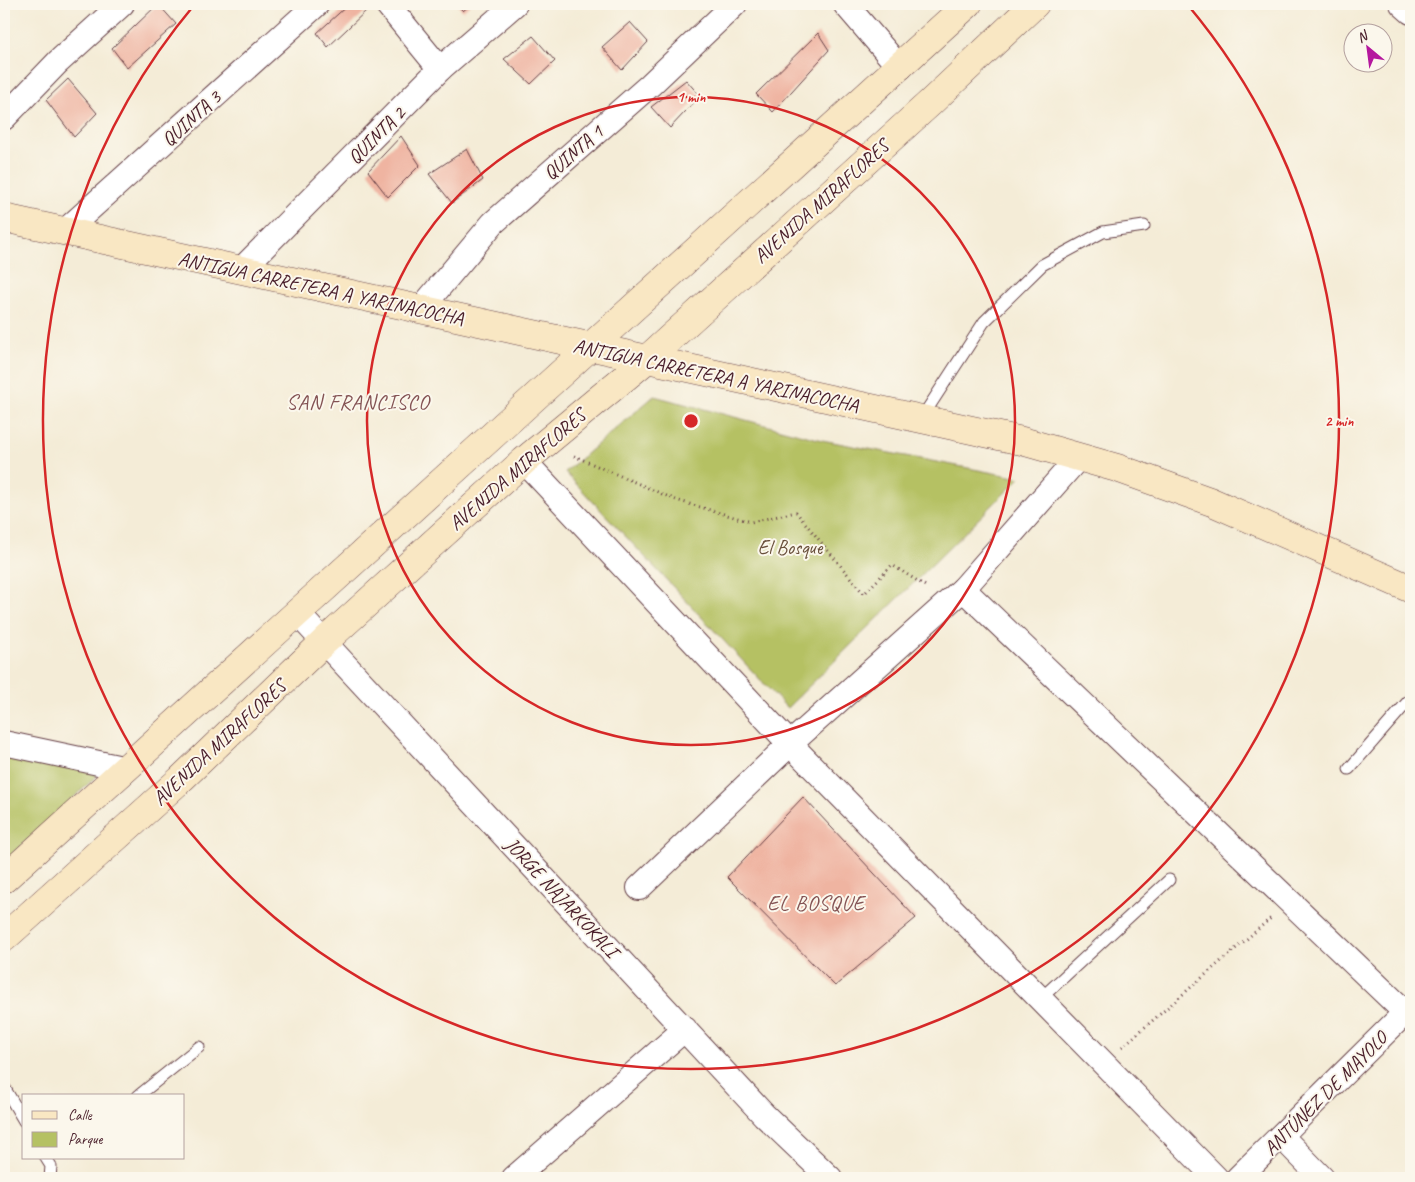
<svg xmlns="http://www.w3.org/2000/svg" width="1415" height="1182" viewBox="0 0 1415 1182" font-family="Caveat,sans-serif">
	<rect width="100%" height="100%" fill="#fbf7ec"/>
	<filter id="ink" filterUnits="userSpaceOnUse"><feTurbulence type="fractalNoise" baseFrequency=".02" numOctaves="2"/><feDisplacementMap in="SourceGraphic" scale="10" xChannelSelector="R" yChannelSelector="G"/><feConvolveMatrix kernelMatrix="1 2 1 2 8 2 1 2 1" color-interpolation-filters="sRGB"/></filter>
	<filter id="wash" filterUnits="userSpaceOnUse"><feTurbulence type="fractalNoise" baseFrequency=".0096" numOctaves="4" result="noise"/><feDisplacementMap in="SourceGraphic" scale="20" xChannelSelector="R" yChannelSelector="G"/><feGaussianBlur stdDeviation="1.12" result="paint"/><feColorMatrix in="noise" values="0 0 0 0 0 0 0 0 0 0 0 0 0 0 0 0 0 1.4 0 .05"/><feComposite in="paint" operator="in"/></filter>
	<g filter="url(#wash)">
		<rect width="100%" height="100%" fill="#f4ecd7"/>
		<g fill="#b5c163" stroke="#807047">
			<polygon points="654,396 822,440 1020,478 787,708 565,472"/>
			<polygon points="4,749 103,770 4,863"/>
		</g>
		<g id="blocks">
			<g fill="#efb4a1">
				<polygon points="158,4 176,24 127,68 112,48"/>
				<polygon points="349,4 362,4 368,9 328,47 317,33"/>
				<polygon points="456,4 471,4 463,11"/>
				<polygon points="630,22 648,42 622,70 602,47"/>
				<polygon points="818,33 829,50 773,112 756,94"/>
				<polygon points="533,36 555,61 531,84 504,59"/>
				<polygon points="68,79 97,113 74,137 46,100"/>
				<polygon points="686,80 700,96 670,128 651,107"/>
				<polygon points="401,136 420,165 388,197 368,171"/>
				<polygon points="467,149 483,180 452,203 429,174"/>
				<polygon points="803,797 916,918 835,986 727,877"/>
			</g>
		</g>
	</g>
	<g filter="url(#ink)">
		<use href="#blocks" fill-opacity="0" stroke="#643e45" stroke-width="1"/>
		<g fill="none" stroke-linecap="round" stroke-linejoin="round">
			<defs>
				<g id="lane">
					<polyline points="921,419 984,322 1042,265 1103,232 1144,226"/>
					<polyline points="1349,769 1411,698"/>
					<polyline points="1040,999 1169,880"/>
					<polyline points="4,1087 24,1121"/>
					<polyline points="138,1096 199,1047"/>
					<polyline points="46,1158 51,1166 50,1178"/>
				</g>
				<g id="street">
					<polyline points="387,4 440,69"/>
					<polyline points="845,4 900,68"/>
					<polyline points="1402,4 1411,12"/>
					<polyline points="4,118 58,62 122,4"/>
					<polyline points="64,232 317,4"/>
					<polyline points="241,270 440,69 515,4"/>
					<polyline points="420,310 493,223 650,85 735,4"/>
					<polyline points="524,461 790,744 1216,1178"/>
					<polyline points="963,589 1406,1013"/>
					<polyline points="297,613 764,1115 830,1178"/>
					<polyline points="4,743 127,769"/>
					<polyline points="639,888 790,744 963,589 1079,457"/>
					<polyline points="1281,1136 1322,1178"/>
					<polyline points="514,1178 685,1029"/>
					<polyline points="1238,1178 1411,1007"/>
				</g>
				<g id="secondary">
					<polyline points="4,218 1022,441 1117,468 1212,502 1411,589"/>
					<polyline points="4,879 968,4"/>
					<polyline points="4,938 180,780 325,641 524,461 646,360 930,103 1035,4"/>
				</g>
			</defs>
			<use href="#lane" stroke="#643e45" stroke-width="13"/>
			<use href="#street" stroke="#643e45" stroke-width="26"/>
			<use href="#secondary" stroke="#643e45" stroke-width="29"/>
			<g stroke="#643e45" stroke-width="3" stroke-dasharray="1 4" stroke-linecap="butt">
				<polyline points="574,456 676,500 751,522 796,512 864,594 892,565 927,587"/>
				<polyline points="1122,1047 1271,918"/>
			</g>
			<use href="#lane" stroke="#fff" stroke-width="11"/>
			<use href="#street" stroke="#fff" stroke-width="24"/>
			<use href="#secondary" stroke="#f9e7c3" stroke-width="28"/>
		</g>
	</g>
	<g fill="none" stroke="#d62828" stroke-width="2.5">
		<circle cx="691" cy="421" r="324"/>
		<path d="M1187 4A648 648 0 1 1 195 4"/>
	</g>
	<g text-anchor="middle" stroke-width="4" stroke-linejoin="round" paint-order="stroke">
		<g font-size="20" fill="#4a1f2b" stroke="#fbf7ec">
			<text transform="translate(191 118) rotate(-42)" y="7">QUINTA 3</text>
			<text transform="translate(376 135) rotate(-45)" y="7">QUINTA 2</text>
			<text transform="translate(573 152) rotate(-41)" y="7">QUINTA 1</text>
			<text transform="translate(821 201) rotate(-42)" y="7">AVENIDA MIRAFLORES</text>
			<text transform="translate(321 288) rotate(12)" y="7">ANTIGUA CARRETERA A YARINACOCHA</text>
			<text transform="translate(716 375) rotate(12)" y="7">ANTIGUA CARRETERA A YARINACOCHA</text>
			<text transform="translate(517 469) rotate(-41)" y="7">AVENIDA MIRAFLORES</text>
			<text transform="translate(219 742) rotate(-43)" y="7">AVENIDA MIRAFLORES</text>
			<text transform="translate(562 897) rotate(47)" y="7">JORGE NAJARKOKALI</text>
			<text transform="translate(1325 1093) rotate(-45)" y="7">ANTÚNEZ DE MAYOLO</text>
		</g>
		<g font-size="20" fill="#6a503c" stroke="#fbf7ec">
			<text x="790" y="554">El Bosque</text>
		</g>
		<g font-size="21" letter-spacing="1" fill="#845354" stroke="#fbf7ec">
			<text x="358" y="409">SAN FRANCISCO</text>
			<text x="816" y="910">EL BOSQUE</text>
		</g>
	</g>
	<circle cx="691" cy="421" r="8" fill="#d62828" stroke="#fbf7ec" stroke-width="2.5"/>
	<g font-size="15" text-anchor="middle" font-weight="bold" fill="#d62828" stroke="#fbf7ec" stroke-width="4" stroke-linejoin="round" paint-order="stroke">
		<text x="691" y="102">1 min</text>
		<text x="1339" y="426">2 min</text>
	</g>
	<rect width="1415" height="1182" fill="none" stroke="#fbf7ec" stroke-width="20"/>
	<rect x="22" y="1094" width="162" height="65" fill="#fbf7ec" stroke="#b4a19f"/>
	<rect x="32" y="1111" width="25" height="8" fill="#f9e7c3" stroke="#b4a19f"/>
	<text x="68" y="1120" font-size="15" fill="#4a1f2b">Calle</text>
	<rect x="32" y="1132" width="25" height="15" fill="#b5c163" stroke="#b4a19f"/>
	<text x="68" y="1144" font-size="15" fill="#4a1f2b">Parque</text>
	<g transform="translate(1368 48) rotate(331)"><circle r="24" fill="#fbf7ec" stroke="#b4a19f"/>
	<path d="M0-4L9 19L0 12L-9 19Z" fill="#b5179e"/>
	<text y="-8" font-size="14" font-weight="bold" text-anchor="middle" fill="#4a1f2b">N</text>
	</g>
</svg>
